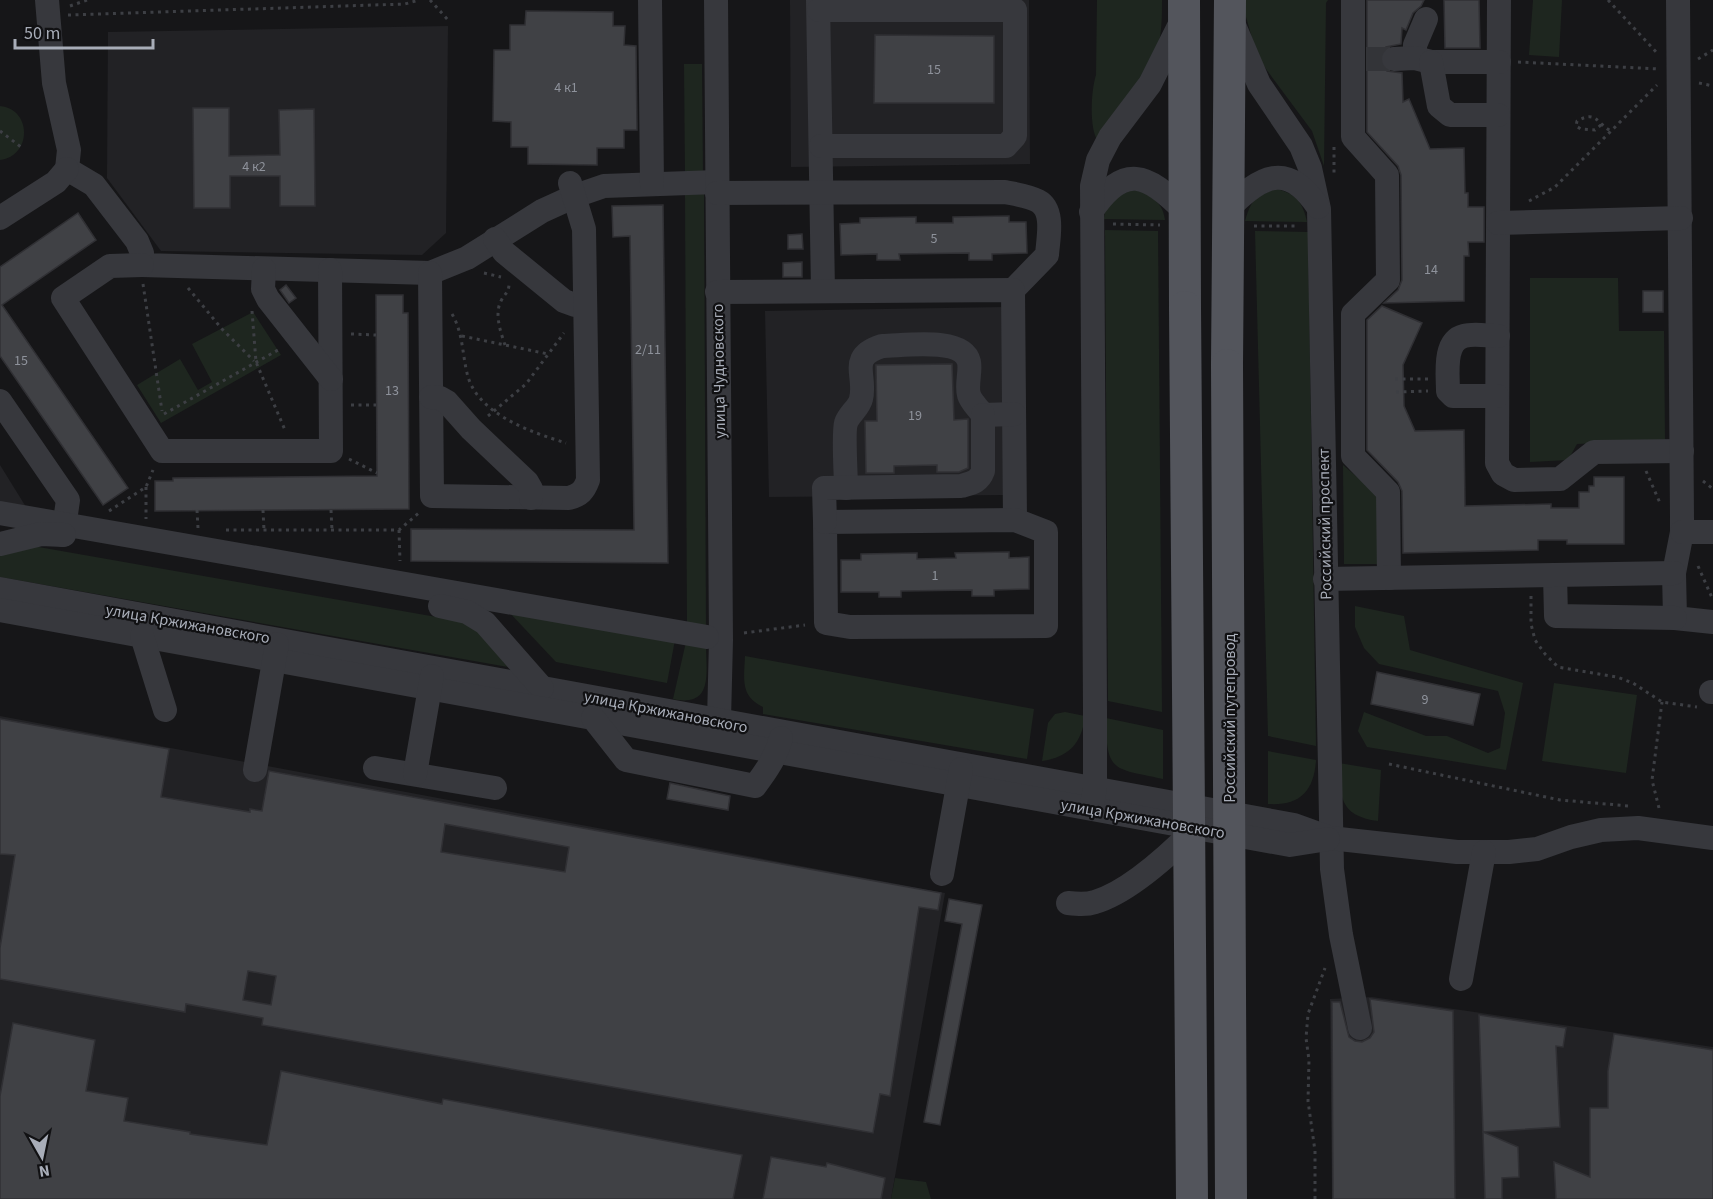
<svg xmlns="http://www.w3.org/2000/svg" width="1713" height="1199" viewBox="0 0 1713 1199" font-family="'Source Sans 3',sans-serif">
	<rect width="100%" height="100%" fill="#161618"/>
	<g fill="#222225">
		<polygon points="790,0 1029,0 1030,164 791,167"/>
		<polygon points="448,26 446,233 422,255 161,251 107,178 108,32"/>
		<polygon points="1004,307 1005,495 769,497 765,311"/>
		<polygon points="0,465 26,507 0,515"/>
		<polygon points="0,716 945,893 891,1199 0,1199"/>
		<polygon points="1372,997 1713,1047 1713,1199 1332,1199 1330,999"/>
	</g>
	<g fill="#1e261f">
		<path d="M1097,0H1162C1162,16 1162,31 1158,47C1149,80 1118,113 1098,141C1089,129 1091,90 1096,75Z"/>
		<polygon points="1244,0 1328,0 1326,3 1324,166 1312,131 1263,65 1252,38 1244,10"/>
		<polygon points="1533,0 1562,0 1559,57 1529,55"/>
		<polygon points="684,64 702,64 703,175 685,176"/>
		<path d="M0,106C32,109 32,156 0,160Z"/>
		<path d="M1276,189C1296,193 1303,203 1307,222L1245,221C1251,199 1256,196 1276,189Z"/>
		<path d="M1139,190C1153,198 1163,203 1165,220L1104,219L1105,211L1121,192Z"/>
		<polygon points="685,191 704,191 706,634 687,631"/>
		<polygon points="1105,230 1158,231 1162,712 1108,701"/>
		<polygon points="1255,231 1308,232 1316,746 1268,736"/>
		<polygon points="1530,278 1618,278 1619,331 1664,331 1665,440 1577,444 1568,460 1530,462"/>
		<polygon points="253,312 281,355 161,423 137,385 180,359 198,390 212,382 192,344"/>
		<polygon points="1343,465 1378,495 1378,564 1344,564"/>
		<polygon points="33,546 465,622 473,626 508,667 0,577 0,555"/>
		<polygon points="1355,606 1404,616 1410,650 1523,683 1506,770 1367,747 1358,731 1364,712 1426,736 1447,736 1488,753 1500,748 1505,713 1498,691 1379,664 1364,648 1355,627"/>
		<polygon points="506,609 675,640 667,683 556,662"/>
		<path d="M686,642L706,645C706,672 714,708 673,699Z"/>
		<path d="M745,656L1034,709L1027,759L763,714V707C740,696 744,679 745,656Z"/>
		<polygon points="1554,683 1637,695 1626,773 1542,761"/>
		<path d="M1065,712L1085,716C1082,743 1069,757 1042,761L1048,723L1055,714Z"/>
		<path d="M1106,718L1163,730V779C1114,768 1106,774 1106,718Z"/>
		<path d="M1268,751L1316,760C1314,791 1300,806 1268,804Z"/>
		<path d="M1339,763L1381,770L1378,821C1339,816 1340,796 1339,763Z"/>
		<polygon points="895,1178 926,1182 931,1199 891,1199"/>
	</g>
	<g fill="#404145" stroke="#303034" stroke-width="1.5" fill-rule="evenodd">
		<polygon points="1367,0 1424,0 1421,6 1413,13 1406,30 1402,28 1401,44 1386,47 1381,53 1380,60 1382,66 1387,71 1402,73 1403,102 1409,99 1430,149 1464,148 1465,193 1468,193 1468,207 1484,207 1484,242 1468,242 1469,256 1464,256 1464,301 1384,303 1398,290 1402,280 1401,175 1398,166 1367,132"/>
		<polygon points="1444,0 1479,0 1480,48 1445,48"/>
		<polygon points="526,11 613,12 613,26 625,26 624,45 636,46 637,130 624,130 624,148 597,148 597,165 528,164 528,147 511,147 511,122 493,121 494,50 510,50 510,25 525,25"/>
		<polygon points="875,35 994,36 994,103 874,103"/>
		<polygon points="193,108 229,108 229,156 280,155 279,110 314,109 315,206 280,206 280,176 230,176 230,208 194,208"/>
		<polygon points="663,205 668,563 411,561 411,529 634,530 630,236 613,237 612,206"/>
		<polygon points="78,213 96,240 2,305 128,488 103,505 0,356 0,267"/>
		<polygon points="1009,216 1009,222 1026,222 1027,253 992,254 992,260 969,260 969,253 899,254 900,260 877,260 877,254 841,255 840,224 860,223 860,218 916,217 916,223 953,223 953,217"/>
		<polygon points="802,234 803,249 788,249 788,235"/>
		<polygon points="802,262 802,277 783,277 783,263"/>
		<polygon points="286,285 296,298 289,303 280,290"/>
		<rect x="1643" y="291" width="20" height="21"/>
		<polygon points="376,295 403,295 403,313 408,313 409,509 155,511 155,481 173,481 173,478 377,476"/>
		<polygon points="1382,306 1422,323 1403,365 1404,406 1415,431 1464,430 1465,506 1551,504 1551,508 1579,508 1579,492 1589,492 1589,486 1594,486 1594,477 1624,477 1624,544 1567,544 1567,540 1538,540 1538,550 1403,553 1402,491 1398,482 1367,450 1367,320"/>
		<polygon points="952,364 954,420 968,419 968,468 959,472 937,472 937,465 894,466 894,473 866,473 865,421 877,421 876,365"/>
		<polygon points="1009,552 1009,558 1029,557 1029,589 994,590 994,596 972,596 972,590 901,591 901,597 879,597 879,592 841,592 841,560 861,560 861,554 917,553 917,559 956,558 955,553"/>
		<polygon points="1377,672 1480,694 1473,725 1371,704"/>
		<path d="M0,719L169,749L161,797L250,812V809L262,811L269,771L941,893L938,910L919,907L890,1096L880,1094L873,1133L262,1025L263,1018L186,1004L185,1012L0,979V948L15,855L0,854ZM445,824L569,847L565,872L441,852ZM248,971L276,976L271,1005L243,1000Z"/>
		<polygon points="670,783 730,796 728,810 667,799"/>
		<polygon points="949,899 982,905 940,1125 924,1122 962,924 945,921"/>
		<polygon points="1370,999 1453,1011 1455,1199 1333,1199 1332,1002 1340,1002 1349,1037 1355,1041 1362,1042 1370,1038 1374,1032"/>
		<polygon points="1479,1015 1566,1028 1563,1047 1556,1046 1560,1127 1483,1132"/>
		<polygon points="13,1023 95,1040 86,1091 128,1098 124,1121 190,1132 190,1134 267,1145 281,1071 442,1104 443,1099 742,1155 733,1199 0,1199 0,1096"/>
		<polygon points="1614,1034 1713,1050 1713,1199 1556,1199 1554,1162 1590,1177 1590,1108 1608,1108 1608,1071"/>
		<polygon points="1483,1132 1518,1147 1519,1177 1502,1178 1502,1199 1485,1199"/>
		<polygon points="771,1157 826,1167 827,1163 885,1178 881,1199 763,1199"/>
	</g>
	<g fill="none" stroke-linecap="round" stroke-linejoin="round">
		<polyline stroke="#333438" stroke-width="24" stroke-dasharray="24 12" stroke-linecap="butt" points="1366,59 1394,59"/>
		<g stroke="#3d3f44" stroke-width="3" stroke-dasharray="3 4.5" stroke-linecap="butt">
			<polyline points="430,0 449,21"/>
			<polyline points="1608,0 1658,54"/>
			<polyline points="70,6 87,0"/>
			<polyline points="68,15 405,4 419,0"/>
			<polyline points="1698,59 1713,50"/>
			<polyline points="1518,62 1659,69"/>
			<polyline points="1699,83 1713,86"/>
			<path d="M1601,125L1595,130L1581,129L1576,126L1577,121C1597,110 1596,123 1611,131"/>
			<polyline points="0,131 21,147"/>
			<polyline points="1334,147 1334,173"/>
			<polyline points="1529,201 1555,187 1657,85"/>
			<polyline points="1113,224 1160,225"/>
			<polyline points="1254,226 1298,226"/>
			<polyline points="484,273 501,277"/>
			<polyline points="143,284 162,411"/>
			<polyline points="188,288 222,329 254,361"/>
			<polyline points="252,311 256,362 285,430"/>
			<path d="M452,314C463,333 462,352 467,373C476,414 531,432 566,443"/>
			<polyline points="351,334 376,335"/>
			<polyline points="462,336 548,354"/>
			<path d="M505,345C501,333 494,314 501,301C504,294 509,293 509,284"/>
			<polyline points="1395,379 1428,379"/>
			<polyline points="1396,392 1428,391"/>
			<polyline points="351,405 376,405"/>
			<polyline points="164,414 278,350 282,350"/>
			<polyline points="488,416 526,384 564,333"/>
			<polyline points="349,459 377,473"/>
			<polyline points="1646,471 1660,503"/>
			<polyline points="1703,481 1713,489"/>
			<polyline points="146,487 146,519"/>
			<polyline points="197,510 198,528"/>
			<polyline points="263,510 264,530"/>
			<polyline points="331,510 332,530"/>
			<polyline points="109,511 146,487 153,470"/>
			<polyline points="226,530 399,530 420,512"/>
			<polyline points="399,530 400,561"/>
			<polyline points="1698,566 1713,600"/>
			<polyline points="1531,596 1531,624 1535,640 1545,654 1558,667 1617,677 1633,683 1662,702 1697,707"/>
			<polyline points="744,633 805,625"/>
			<polyline points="1389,764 1560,800 1629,806"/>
			<polyline points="1659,808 1652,780 1662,702"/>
			<polyline points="1315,1199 1315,1151 1308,1101 1309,1060 1306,1038 1308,1014 1325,968"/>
		</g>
		<g stroke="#37383d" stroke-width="24">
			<polyline points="47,0 54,83 69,150 67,169 94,185 137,241 142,253 142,265 430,273 467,258 542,211 575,196 604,186 717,182"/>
			<polyline points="650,0 652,184"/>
			<polyline points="716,0 721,640 719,720 717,735"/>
			<polyline points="818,0 823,291"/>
			<polyline points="1353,0 1353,137 1387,175 1388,280 1353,314 1353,456 1388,492 1389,578"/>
			<polyline points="1499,0 1497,463 1503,474 1514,480 1560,479 1594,452 1682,451"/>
			<polyline points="1678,0 1682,518 1682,532 1674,573 1675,618 1713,622"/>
			<polyline points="819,10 1015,10 1015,136 1006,146 821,146"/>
			<polyline points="1233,23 1259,84 1301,146 1310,168 1319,209 1332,869 1341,935 1360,1028"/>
			<polyline points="1415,58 1415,45 1426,19"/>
			<polyline points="1394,59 1415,58 1431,62 1499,62"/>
			<polyline points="1431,62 1439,106 1450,115 1498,115"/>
			<path d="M717,193L1005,192C1015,194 1029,196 1038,201C1055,210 1048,239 1047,255L1013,290"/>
			<path d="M1227,210C1260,176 1287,160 1318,207"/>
			<path d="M1091,212C1124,163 1147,173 1184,211"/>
			<polyline points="0,218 56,182 67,169"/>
			<polyline points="1498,223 1681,218"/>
			<polyline points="495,239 504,252 564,301 575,305 585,305"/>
			<polyline points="142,265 110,266 63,298 162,451 331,451 330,270"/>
			<polyline points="264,269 263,289 268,299 331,379"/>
			<path d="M430,273L432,496L569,498C580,495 584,491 588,480L584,229L570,183"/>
			<polyline points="717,292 1013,290 1015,520"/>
			<path d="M1497,396H1453L1448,391C1448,375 1443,341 1464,336C1474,333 1488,336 1498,336"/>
			<polyline points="431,397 440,398 447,402 471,429 527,482 531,489 531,498"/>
			<polyline points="0,401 68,500 63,535"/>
			<path d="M846,488C846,475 843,432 846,423C849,414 859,408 861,399C867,375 847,357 882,346C903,346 963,336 969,362C971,372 966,385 969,395C971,402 979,409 983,415L1014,414"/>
			<polyline points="0,513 707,637"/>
			<polygon points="1015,520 1046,532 1046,626 850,627 826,623 825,522"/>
			<path d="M825,522L824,488L961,486C972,483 979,482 983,471V415"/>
			<polyline points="1682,532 1713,532"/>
			<polyline points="0,544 41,534 64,535"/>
			<polyline points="1555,575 1556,616 1675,618"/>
			<polyline points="1325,579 1674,573"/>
			<polyline points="0,589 1294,825 1330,838 1457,852 1509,852 1537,849 1571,837 1601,830 1638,828 1713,838"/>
			<polyline points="440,606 467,612 485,623 542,688"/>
			<polyline points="0,610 1290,845 1328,839"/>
			<polyline points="142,636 165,710"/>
			<polyline points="1711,692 1713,692"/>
			<path d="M593,718L626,760L755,786C767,770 776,757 781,738"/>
			<polyline points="375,768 495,788"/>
			<polyline points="255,770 277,644"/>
			<polyline points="415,774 432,676"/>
			<polyline points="1092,804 1095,788 1095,709 1092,186 1098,160 1110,137 1150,84 1183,18"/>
			<polyline points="942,874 961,769"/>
			<path d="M1068,903C1077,904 1086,905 1095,902C1129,892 1171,853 1196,828"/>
			<polyline points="1461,979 1484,852"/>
		</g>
		<g stroke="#53555c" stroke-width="32">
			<polyline points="1184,0 1185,307"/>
			<polyline points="1227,365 1230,0"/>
		</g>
		<g stroke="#53555c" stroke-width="32">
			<polyline points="1185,307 1192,1199"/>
			<polyline points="1227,365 1231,1199"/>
		</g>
	</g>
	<g text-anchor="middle" stroke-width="4.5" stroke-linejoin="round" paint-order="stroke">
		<g font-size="14" fill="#8e929b">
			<text x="934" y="74">15</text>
			<text x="566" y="92">4 к1</text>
			<text x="254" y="171">4 к2</text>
			<text x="934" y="243">5</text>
			<text x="1431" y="274">14</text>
			<text x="648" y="354">2/11</text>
			<text x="21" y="365">15</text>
			<text x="392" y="395">13</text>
			<text x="915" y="420">19</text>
			<text x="935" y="580">1</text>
			<text x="1425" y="704">9</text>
		</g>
		<g font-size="16" fill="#a8adb8" stroke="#111113">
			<text transform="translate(718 371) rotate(-91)" y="6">улица Чудновского</text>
			<text transform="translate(1324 524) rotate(-91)" y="6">Российский проспект</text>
			<text transform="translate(188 623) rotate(10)" y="6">улица Кржижановского</text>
			<text transform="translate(666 711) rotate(11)" y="6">улица Кржижановского</text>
			<text transform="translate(1229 718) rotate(-90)" y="6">Российский путепровод</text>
			<text transform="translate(1143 818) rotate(10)" y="6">улица Кржижановского</text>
		</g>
	</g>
	<g transform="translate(42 1157) rotate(171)" stroke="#111113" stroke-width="4.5" paint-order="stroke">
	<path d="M0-4.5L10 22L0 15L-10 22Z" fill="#a8adb8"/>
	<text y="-9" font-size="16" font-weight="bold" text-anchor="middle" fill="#a8adb8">N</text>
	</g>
	<path d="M15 39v9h138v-9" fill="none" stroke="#a8adb8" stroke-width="3"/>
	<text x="24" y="39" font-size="18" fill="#a8adb8" stroke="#111113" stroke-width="4.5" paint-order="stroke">50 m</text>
</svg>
